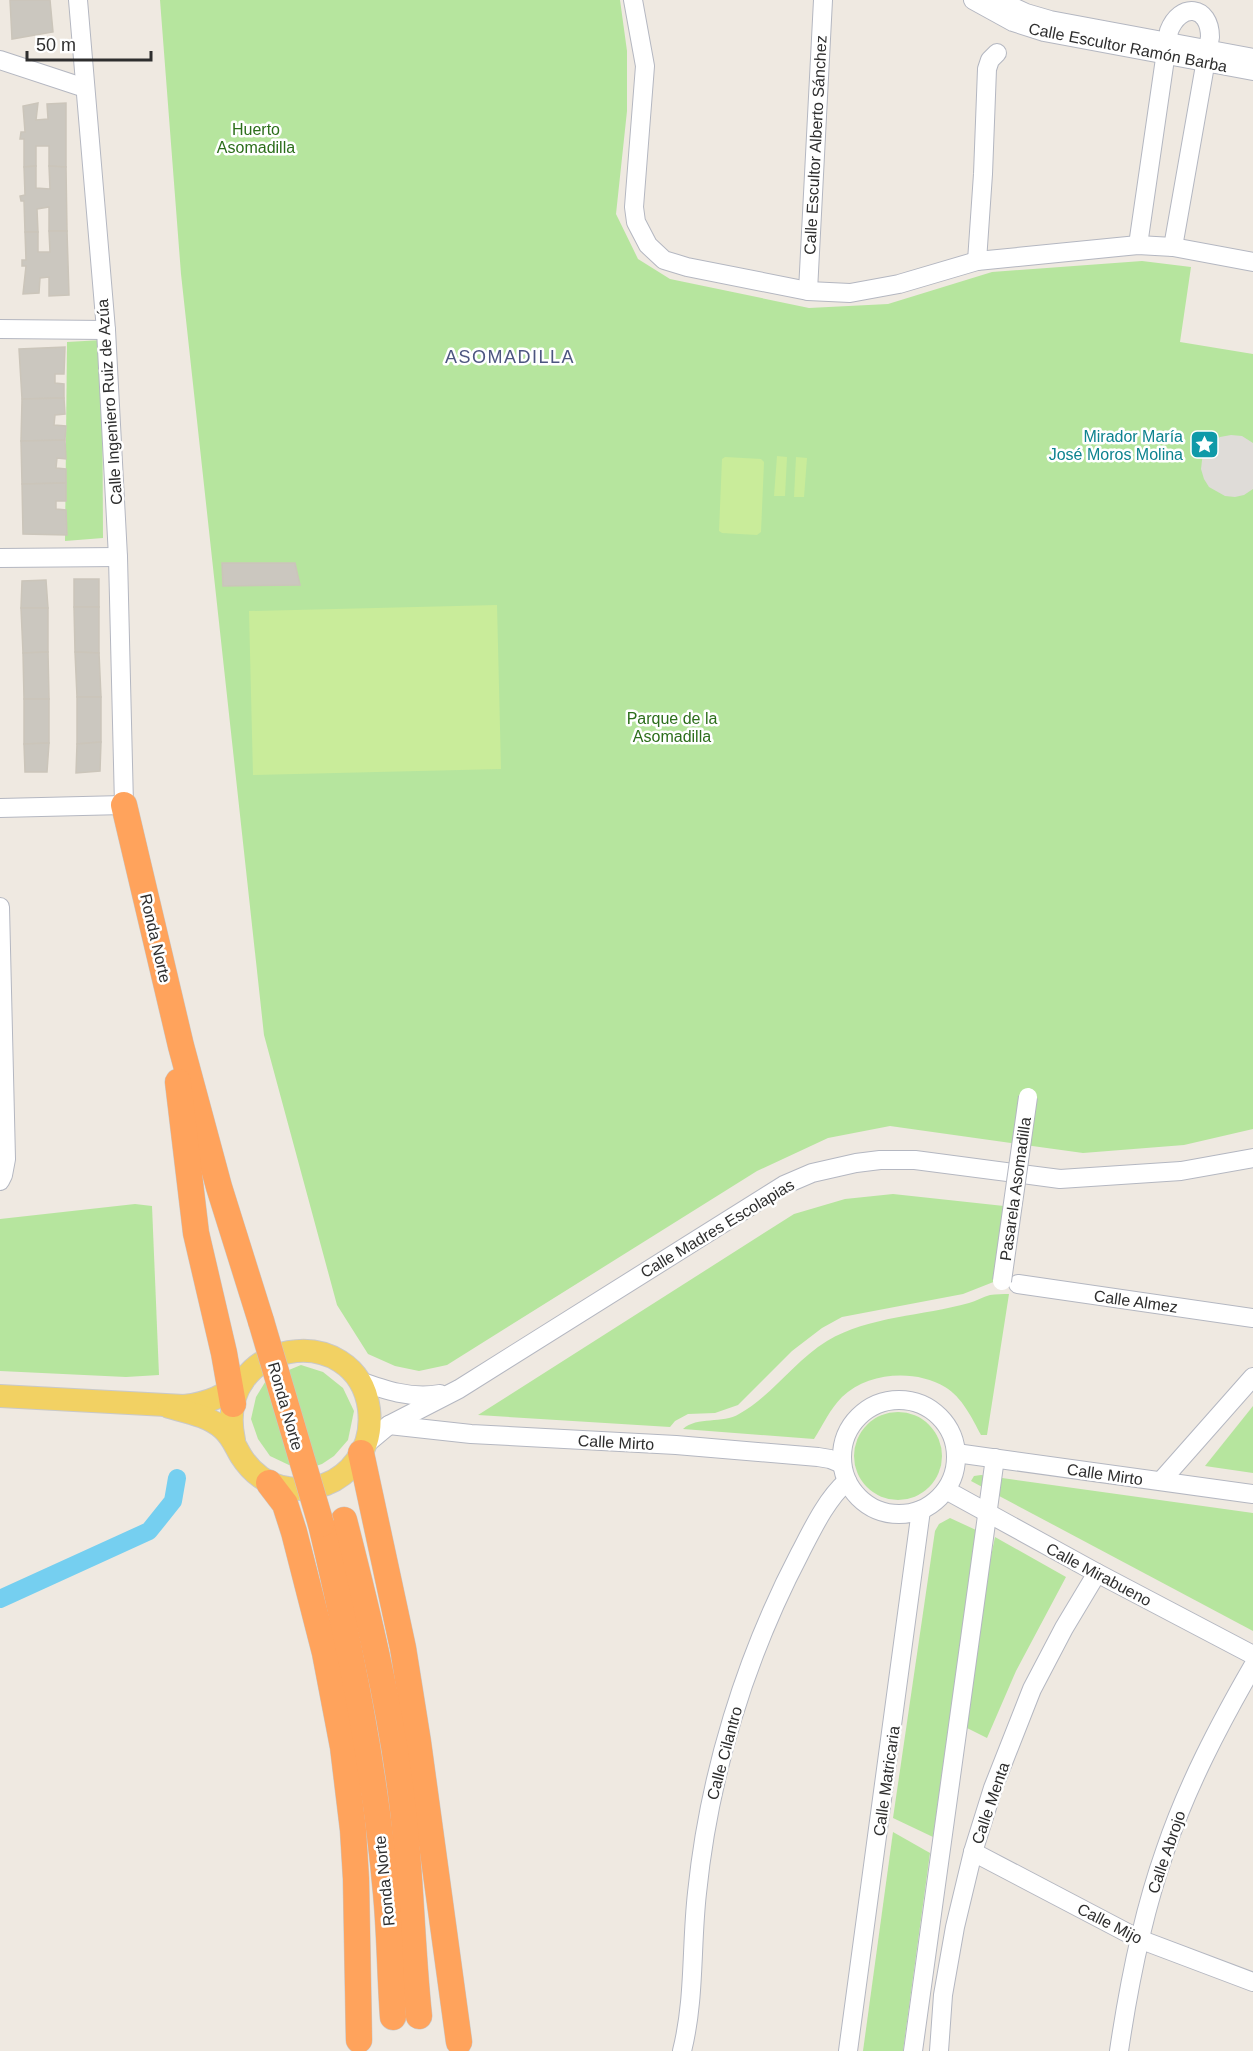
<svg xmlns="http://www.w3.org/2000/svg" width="1253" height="2051" viewBox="0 0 1253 2051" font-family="Arial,sans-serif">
	<rect width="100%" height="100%" fill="#efe9e1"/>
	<g fill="#b6e59e">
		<polygon points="160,0 620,0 627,51 627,111 616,214 638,259 670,279 809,308 888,304 992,272 1142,261 1191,267 1180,342 1253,354 1253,1129 1184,1145 1083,1153 890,1126 828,1138 757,1171 447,1365 419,1371 395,1366 368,1354 337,1305 264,1035 181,274"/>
		<polygon points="102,340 103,538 65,541 67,342"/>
		<polygon points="893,1194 1004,1206 996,1281 963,1294 842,1317 822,1328 792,1351 738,1405 715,1413 688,1414 675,1421 670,1427 478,1415 794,1214 845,1199"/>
		<polygon points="135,1204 152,1206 159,1375 126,1377 0,1371 0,1219"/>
		<path d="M1009,1294L987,1435H981C972,1418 962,1397 945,1387C915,1369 868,1372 842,1397C830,1409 823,1425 814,1439L683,1429C697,1416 723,1424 739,1414C772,1396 794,1361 827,1341C869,1316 923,1316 969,1303C976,1301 983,1297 990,1295C996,1294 1003,1294 1009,1294Z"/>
		<polygon points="301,1365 323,1372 343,1388 354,1411 348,1440 334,1456 322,1464 310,1468 289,1465 270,1456 258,1439 251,1419 256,1397 267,1379"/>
		<polygon points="1253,1406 1253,1473 1205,1466"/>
		<circle cx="898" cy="1456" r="44"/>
		<polygon points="981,1475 1253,1513 1253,1631 971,1481 974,1476"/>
		<polygon points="950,1518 976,1530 933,1837 893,1818 935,1531 939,1524"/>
		<polygon points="995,1537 1066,1577 1016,1671 987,1738 963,1726 972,1647"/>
		<polygon points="893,1832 930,1853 903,2051 863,2051"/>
	</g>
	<g fill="#c9ec9a">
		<polygon points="777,456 787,457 785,496 774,496"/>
		<polygon points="725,457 761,459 764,462 761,532 757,535 722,533 719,531 722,459"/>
		<polygon points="796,457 807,458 804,497 794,497"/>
		<polygon points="497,605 501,769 253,775 249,611"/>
	</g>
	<polygon fill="#dfdcd8" points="1231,435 1242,436 1253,443 1253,489 1244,495 1235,497 1225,496 1209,487 1204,479 1201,469 1203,452 1196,447 1203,439 1210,444 1220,437"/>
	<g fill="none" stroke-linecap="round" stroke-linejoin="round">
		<polyline stroke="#75cff0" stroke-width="18" points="0,1599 149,1531 173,1501 177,1478"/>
	</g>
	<g fill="#cbc7bf" stroke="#cbc5ba" stroke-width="1.5">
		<polygon points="10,0 50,0 53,32 12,39"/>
		<polygon points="38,103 36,120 48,119 47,104 66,103 66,167 49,166 49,146 36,146 36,166 24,167 24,139 20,139 21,132 25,132 23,106"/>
		<polygon points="36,166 36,188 50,189 49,166 66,167 67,231 49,231 49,207 37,209 38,232 25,232 24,201 21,201 20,196 25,195 24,167"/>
		<polygon points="49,231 67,231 69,295 49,296 49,277 40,278 39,293 23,294 26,266 22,266 22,260 26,260 25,232 38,232 38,252 50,252"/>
		<polygon points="65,347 64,374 55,374 55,383 64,384 64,398 22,399 19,349"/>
		<polygon points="64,398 65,414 55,415 54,425 66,426 65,440 21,441 22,399"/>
		<polygon points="65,440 66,459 57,458 56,468 66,469 66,483 22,484 21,441"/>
		<polygon points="66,483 66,501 56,501 56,509 66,510 67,535 23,534 22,484"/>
		<polygon points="222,563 295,563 300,585 223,586"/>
		<rect x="74" y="579" width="25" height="28"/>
		<polygon points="46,580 48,608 21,608 22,581"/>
		<polygon points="74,607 99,607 99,653 75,652"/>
		<polygon points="21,608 48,608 48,652 23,653"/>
		<polygon points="48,652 49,699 24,699 23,653"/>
		<polygon points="75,652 99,653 101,697 77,697"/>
		<polygon points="77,697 101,697 101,742 77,744"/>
		<polygon points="24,699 49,699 49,743 24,744"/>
		<polygon points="101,742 100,771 76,773 77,744"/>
		<polygon points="49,743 47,772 25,772 24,744"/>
	</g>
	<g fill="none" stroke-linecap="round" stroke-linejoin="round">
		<defs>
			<g id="minor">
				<polyline points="633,0 645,66 634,207 636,222 648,245 664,260 687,267 808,291 850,293 899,284 977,261 1138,245 1173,247 1253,262"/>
				<polyline points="973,0 1013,22 1044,32 1253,71"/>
				<polyline points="998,0 1026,13 1050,20 1253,58"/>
				<polyline points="0,60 85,88"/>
				<path d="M1138,245L1169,31C1180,2 1210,5 1210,37L1173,247"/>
				<polyline points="977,261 983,174 987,69 990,60 997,53"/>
				<polyline points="808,291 823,0"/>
				<polyline points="0,329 106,330"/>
				<polyline points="0,558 118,557"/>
				<polyline points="0,808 124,805 118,557 106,330 78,0"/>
				<polyline points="0,907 6,1159 3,1175 0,1181"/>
				<polyline points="1018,1284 1253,1318"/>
				<path d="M357,1380C385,1390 410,1399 440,1394"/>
				<circle cx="899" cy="1457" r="57"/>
				<polyline points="389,1425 471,1434 676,1445 818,1457 830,1459 842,1464"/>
				<polyline points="365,1445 389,1425 459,1389 784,1185 812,1173 856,1163 880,1160 915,1160 1060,1179 1181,1171 1253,1158"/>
				<polyline points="956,1453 1253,1494"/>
				<polyline points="1161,1481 1253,1377"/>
				<polyline points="946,1490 1097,1573 1253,1655"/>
				<polyline points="973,1852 1139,1939 1253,1982"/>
				<path d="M682,2051C695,1999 691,1946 697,1893C709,1775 745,1658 800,1553C813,1528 826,1500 847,1481"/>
				<polyline points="848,2051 921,1510"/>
				<polyline points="913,2051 995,1458"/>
				<polyline points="939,2051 943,1995 955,1927 973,1852 993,1788 1032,1689 1064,1628 1097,1573"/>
				<path d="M1119,2051C1129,1983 1142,1916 1165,1851C1187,1786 1219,1725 1253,1666"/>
			</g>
			<g id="major">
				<path d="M0,1396L184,1406C209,1403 224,1396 243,1381"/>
				<path d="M169,1407C187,1412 209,1416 223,1429C232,1437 235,1446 241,1456C251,1472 268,1486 288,1488C314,1492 340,1483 356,1461C368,1446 371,1427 369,1409C357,1318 212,1338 234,1440"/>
			</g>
			<g id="highway">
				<polyline points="124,805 181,1046 219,1187 261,1321"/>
				<polyline points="178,1082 196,1233 224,1353 233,1404"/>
				<polyline points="361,1453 403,1648 418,1742 459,2042"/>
				<polyline points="269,1483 285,1504 294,1532 325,1653 343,1747 353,1830 356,1879 359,2040"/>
				<path d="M344,1520C367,1610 389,1700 401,1793C411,1867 411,1942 419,2016"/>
				<path d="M321,1524C350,1646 375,1768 386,1893C390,1935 390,1976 393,2017"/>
			</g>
		</defs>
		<use href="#minor" stroke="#b4b7c1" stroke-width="20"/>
		<use href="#major" stroke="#c9c9c9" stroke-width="24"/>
		<use href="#highway" stroke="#c9c9c9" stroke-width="27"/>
		<use href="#minor" stroke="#fff" stroke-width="18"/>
		<use href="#major" stroke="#f2d163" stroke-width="22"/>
		<use href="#highway" stroke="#ffa35c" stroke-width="26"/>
		<defs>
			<polyline id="minor-bridge" points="1002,1281 1028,1097"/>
			<polyline id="highway-bridge" points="261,1321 321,1524"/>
		</defs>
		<use href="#minor-bridge" stroke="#b4b7c1" stroke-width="20" stroke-linecap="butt"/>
		<use href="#highway-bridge" stroke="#c9c9c9" stroke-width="27" stroke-linecap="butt"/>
		<use href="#minor-bridge" stroke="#fff" stroke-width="18"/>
		<use href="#highway-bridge" stroke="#ffa35c" stroke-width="26"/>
	</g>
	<defs>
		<symbol id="sight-square" viewBox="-11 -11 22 22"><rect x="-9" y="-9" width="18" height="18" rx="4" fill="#0f9aa8" stroke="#fff"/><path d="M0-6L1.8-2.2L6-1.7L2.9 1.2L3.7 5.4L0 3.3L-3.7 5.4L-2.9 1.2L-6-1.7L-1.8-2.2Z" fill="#fff"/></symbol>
	</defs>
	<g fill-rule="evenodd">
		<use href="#sight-square" x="1188" y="428" width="33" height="33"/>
	</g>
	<g text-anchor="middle" stroke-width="5" stroke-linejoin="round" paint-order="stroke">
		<g font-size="16" fill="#2e2e2e" stroke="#fff">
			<text transform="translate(1128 47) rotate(11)" y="6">Calle Escultor Ramón Barba</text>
			<text transform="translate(815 145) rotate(-87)" y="6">Calle Escultor Alberto Sánchez</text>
			<text transform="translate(109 402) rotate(-94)" y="6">Calle Ingeniero Ruiz de Azúa</text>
			<text transform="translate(156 938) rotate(77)" y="6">Ronda Norte</text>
			<text transform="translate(1015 1189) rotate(-82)" y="6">Pasarela Asomadilla</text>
			<text transform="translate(717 1228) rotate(-31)" y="6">Calle Madres Escolapias</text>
			<text transform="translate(1136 1301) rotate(8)" y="6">Calle Almez</text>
			<text transform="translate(286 1406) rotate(74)" y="6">Ronda Norte</text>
			<text transform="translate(616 1442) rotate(3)" y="6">Calle Mirto</text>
			<text transform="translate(1105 1474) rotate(8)" y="6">Calle Mirto</text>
			<text transform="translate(1099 1574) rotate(28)" y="6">Calle Mirabueno</text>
			<text transform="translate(724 1753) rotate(-75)" y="6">Calle Cilantro</text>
			<text transform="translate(886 1781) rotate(-82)" y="6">Calle Matricaria</text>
			<text transform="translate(990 1803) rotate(-71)" y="6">Calle Menta</text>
			<text transform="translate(1166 1852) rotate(-71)" y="6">Calle Abrojo</text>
			<text transform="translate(384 1881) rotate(-96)" y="6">Ronda Norte</text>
			<text transform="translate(1110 1923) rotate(27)" y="6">Calle Mijo</text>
		</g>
		<g font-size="16" fill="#2c6e1b" stroke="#fff">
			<text x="256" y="135">Huerto<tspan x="256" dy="18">Asomadilla</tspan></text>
			<text x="672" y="724">Parque de la<tspan x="672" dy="18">Asomadilla</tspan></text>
		</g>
		<g font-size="16" fill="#0d838f" stroke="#fff" text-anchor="end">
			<text x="1183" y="442">Mirador María<tspan x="1183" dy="18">José Moros Molina</tspan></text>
		</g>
		<g font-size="18" letter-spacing="1.5" fill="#4d5680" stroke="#fff">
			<text x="510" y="363">ASOMADILLA</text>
		</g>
	</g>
	<path d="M27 51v9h124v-9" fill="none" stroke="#2e2e2e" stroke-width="3"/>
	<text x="36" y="51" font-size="18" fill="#2e2e2e" stroke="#ffffff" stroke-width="4.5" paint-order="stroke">50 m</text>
</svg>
